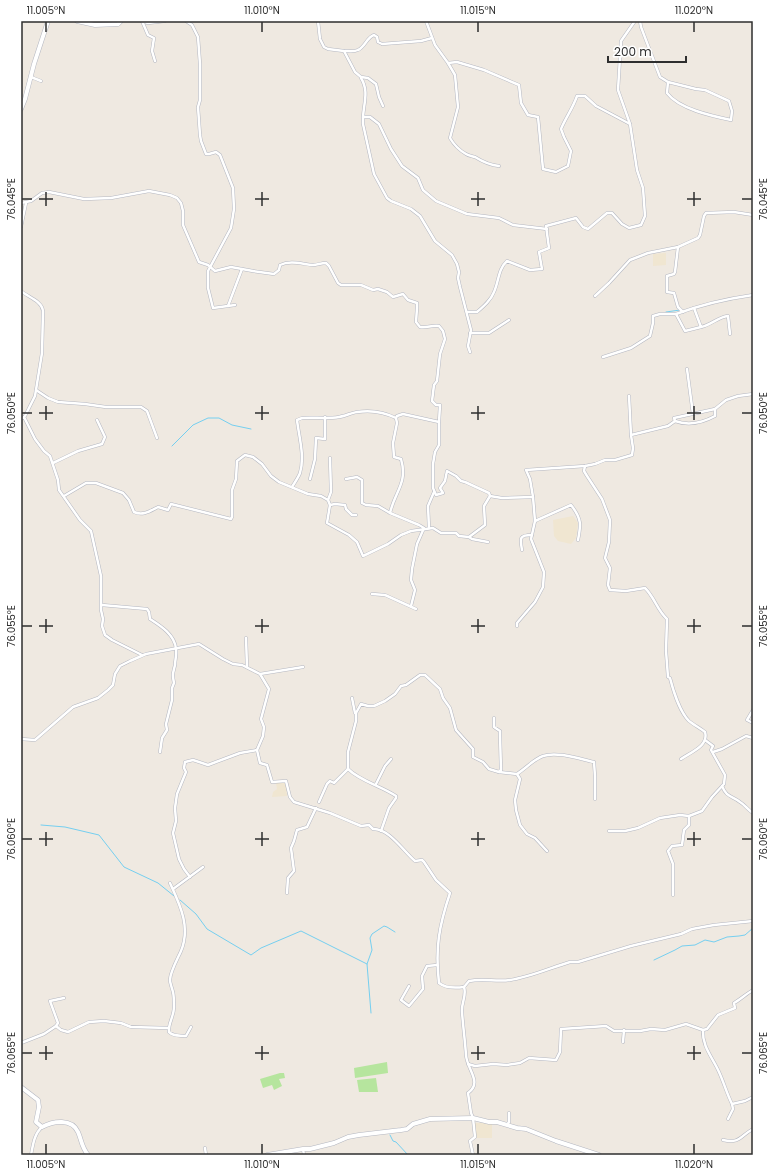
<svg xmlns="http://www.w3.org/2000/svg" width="774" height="1176" viewBox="0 0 774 1176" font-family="Poppins,sans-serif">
	<rect width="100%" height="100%" fill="#efe9e1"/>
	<g fill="#f0e6d1">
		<polygon points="666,253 666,265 653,266 653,254"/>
		<polygon points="573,516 578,523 576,538 571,544 558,541 554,536 553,520"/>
		<polygon points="286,782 287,796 272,797 273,792 277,789 276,783"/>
		<rect x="475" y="1123" width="17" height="15"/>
	</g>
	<g fill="#b6e59e">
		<polygon points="387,1062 388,1073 355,1078 354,1068"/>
		<polygon points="280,1073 284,1073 285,1078 279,1079 282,1086 274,1090 272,1085 263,1088 260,1079"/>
		<polygon points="376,1078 378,1092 359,1092 357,1080"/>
	</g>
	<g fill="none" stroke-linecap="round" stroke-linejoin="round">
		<g stroke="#75cff0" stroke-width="1">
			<polyline points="666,312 680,310"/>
			<polyline points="172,446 193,425 208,418 219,418 232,425 251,429"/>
			<polyline points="41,825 65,827 99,835 124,867 158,883 174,896"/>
			<polyline points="180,900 196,914 207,929 251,955 261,948 301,931 367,964"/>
			<polyline points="654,960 675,950 682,946 695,945 705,940 714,942 727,937 739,936 745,935 753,928"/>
			<polyline points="371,1013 367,964 372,950 370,938 372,934 384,926 387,927 395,932"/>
			<polyline points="390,1135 393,1141 396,1142 408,1155"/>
		</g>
		<defs>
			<g id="street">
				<polyline points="142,21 148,35 154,38 152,51 155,61"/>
				<polyline points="142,21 148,23 165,21"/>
				<polyline points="186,21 192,25 198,37 200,64 200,100 198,107 200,135 201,141 206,154 209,154 216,152 220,155 233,188 234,209 231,228 208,271 208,288 213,308 235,305"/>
				<polyline points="318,21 320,39 324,47 328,49 344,51 355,72 361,77 368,78 376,84 379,97 383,106"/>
				<path d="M426,21L435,45L448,63L457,62L484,70L519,85L521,103L528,115L538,117L543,169L556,172L568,166L571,151L564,137L561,129C566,117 573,108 577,96H585L596,106L630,124"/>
				<path d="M640,21L641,27L660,77L668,82L696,89L705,90L729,101L732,111L731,120C712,116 679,109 667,93L668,82"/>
				<path d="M345,51C349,51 354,52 358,50C365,47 367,37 374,35L377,37L378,42L382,44L421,41L432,38"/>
				<path d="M448,63L455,75L458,107L450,138C454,145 459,150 466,154C469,156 472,156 475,157C483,162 489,165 499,166"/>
				<polyline points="31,77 41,81"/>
				<path d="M361,78C369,91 364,102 363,117"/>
				<path d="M21,203L31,201L42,193L49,192L84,199L111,198L149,191L170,195L177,198L181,203L183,211V225L199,262L208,265L215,271L231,267L253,271L274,274L279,270L280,265C290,260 302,264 313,265C317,265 321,263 326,263L329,266L338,283L341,285H361L373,290L378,289L387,292L393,297L403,294L408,300L417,303V308L416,322L420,327C427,328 432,325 439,326L443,331L445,339L440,354L437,381L434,385L432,401L436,405H440L439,422L403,414L397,416L396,418C384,412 370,410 357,412C351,413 345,416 339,417C327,419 314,417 302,418L297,420C299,437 305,456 300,473C298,478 295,482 292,487"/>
				<polyline points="21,227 26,203"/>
				<polyline points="678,247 675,272 674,274 667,276 667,292 674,293 678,307 683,312"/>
				<path d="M21,291C28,297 42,301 43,311L42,353L35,396L25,416"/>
				<polyline points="595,296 609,283 630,260 648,253 678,247 698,238 700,235 704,216 706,213 734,212 753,215"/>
				<polyline points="228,306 242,269"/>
				<path d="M694,308L701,327C711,325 718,317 728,316L730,334"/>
				<path d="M467,312H477C484,306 491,300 494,292C499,281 498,269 507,261L530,270L542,269L539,252L549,248L546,226L576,218L583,227L588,229L607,213H612L622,224L629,228L641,225L645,216L643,188L637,170L630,124L618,90L621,41L635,21"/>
				<path d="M676,314C703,304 725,299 753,295"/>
				<polyline points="470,333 489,333 509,320"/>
				<polyline points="470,352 468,346 471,330 460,287 458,278 459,272 457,264 452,255 435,241 420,216 411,209 391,201 387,198 374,174 363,124 363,117 370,117 379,124 391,149 402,166 418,178 423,190 436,201 467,214 499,218 513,225 547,229"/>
				<polyline points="603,357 631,348 650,336 653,323 653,316 660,314 676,314 685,331 701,327"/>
				<polyline points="687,369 693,414"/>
				<polyline points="36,390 48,398 58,402 85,404 106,407 141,407 147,411 157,438"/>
				<polyline points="629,396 631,435"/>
				<polyline points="21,419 24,417 35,439 44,451 50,456 58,480 59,490 80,520 91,531 101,576 101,610 103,619 102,626 105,635 112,640 142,655"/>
				<polyline points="675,421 674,418 715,409"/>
				<polyline points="53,463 78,451 102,444 105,437 97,420"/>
				<path d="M585,466L584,471L587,476L602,499L610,520L609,542L605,558L610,568L608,585L610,590L626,591L645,588C655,598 657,610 667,619L666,651L668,677L670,678C673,690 680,712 689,721C694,725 700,728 705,732C709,746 691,752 681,759"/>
				<polyline points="310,479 315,459 316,438 325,439 325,417"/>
				<polyline points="346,479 357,477 362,480 362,503 366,505 378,506 390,513 419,525 424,528 417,544 412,569 411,580 415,590 411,606"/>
				<path d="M64,496L86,483H96L123,493L129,500L134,512C143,516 150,511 158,507L168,510L171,504L231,519L232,517V490L236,479L237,461L245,455L253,457L262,464L271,476L279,482L308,494L321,496L328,500L330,505L327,523L349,535L357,542L363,556L388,544L401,535L411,531L433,528L441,533H456L459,536L469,537L485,525L484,506L490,496L489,493L465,482L461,481L456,476L447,471L445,481L440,488L443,493L436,495L433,488V464L435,452L439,445V422"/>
				<path d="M490,496L502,498L533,497L530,479L526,470L585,466L595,464L605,460H615L632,455L633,448L631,435L668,426L675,421C689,426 702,423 715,416V409L726,400L738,396L753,394"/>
				<polyline points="328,500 331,492 330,458"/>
				<polyline points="330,505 335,504 345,505 346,509 352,515 356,515"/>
				<path d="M390,513C395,491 408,483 401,459L394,457L393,443L397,423L396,418"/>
				<path d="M535,521L571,505C582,519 581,525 578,540"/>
				<polyline points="429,528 428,506 434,492"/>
				<polyline points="469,537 472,539 488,542"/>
				<path d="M522,550C520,538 519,535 532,535"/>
				<polyline points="372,594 385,595 416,609"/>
				<path d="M102,605L147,609L149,612L150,619C161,626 175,635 176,649C177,654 175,660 175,665C173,674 172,673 174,683L172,688V700L166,724L167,730L162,738L160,752"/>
				<polyline points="517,626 517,623 535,602 543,587 544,572 531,539 535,521 533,497"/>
				<polyline points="246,638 247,667"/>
				<polyline points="260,674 303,667"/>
				<polyline points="352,698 355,713"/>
				<polyline points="753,710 747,720 753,723"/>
				<path d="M21,739L35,740L73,707L98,698L108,690L113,685L115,674L120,666L130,661L146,654L199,644L223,659L233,664L242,665L260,674L269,689L261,719L264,727L263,736L257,750L260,763L267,765L272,782L286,781L290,797L294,802L330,813L361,826L369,825L373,829C389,828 404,852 415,861L422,860L424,862L436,880L450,893C439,926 435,948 439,983C445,988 456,988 464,987"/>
				<polyline points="713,752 722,749 746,736 753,738"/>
				<polyline points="499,772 517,774 520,779 515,800 516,810 520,825 527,834 535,838 547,851"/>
				<path d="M517,774C525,769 534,759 543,756C557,751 580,759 594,762L595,776V799"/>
				<polyline points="376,784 385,766 391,759"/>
				<path d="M722,786C727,798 731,795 740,802C745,805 748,810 753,813"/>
				<polyline points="319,802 327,784 330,781 334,783 348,769"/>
				<path d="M381,831L389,808L396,798V796C381,786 360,781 348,769V752L356,721V713L361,704L368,706H374L385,701L395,694L401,686L406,685L420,675H425L440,689L443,698L450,708L456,730L473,749V757L483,762L489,769L499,772L501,770L500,735V731L494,727V718"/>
				<polyline points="609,831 625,831 638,828 660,818 680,815 689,816 702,811 712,797 724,784 725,775 711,750 713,746 705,740"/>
				<polyline points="190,877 184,869 179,859 173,833 176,821 175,808 177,794 186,772 184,768 185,762 193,760 208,765 240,753 257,750"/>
				<polyline points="173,889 203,867"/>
				<polyline points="287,893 288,878 294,871 291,848 294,841 297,830 307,827 316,808"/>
				<polyline points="673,895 673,864 668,851 672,846 682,845 684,830 689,825 689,816"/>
				<polyline points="409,986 401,1000 409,1006 423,989 422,976 427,966 437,965"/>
				<path d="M464,987L469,981C483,978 496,982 510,980C530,977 550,968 570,962H578L631,946L681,934L692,929L714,925L753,921"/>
				<path d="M464,987C467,996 461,1003 462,1012C463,1026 465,1040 466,1055C467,1070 483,1082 468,1093L471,1113L473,1118"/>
				<polyline points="56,1026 58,1023 50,1001 64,998"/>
				<path d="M169,1028V1032C174,1037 180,1035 186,1036L191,1027"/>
				<path d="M703,1030C702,1047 713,1058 719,1072C724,1083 727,1094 732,1104"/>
				<polyline points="623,1042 624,1030"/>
				<path d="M21,1043L44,1034L56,1026L61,1030L68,1032L89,1022L104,1021L121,1023L131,1027L169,1028C170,1020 174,1015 174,1007C174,1002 174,996 173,992C172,988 170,983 170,980C170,972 178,958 181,951C191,927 180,905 170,883"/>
				<path d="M468,1064L475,1066L493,1064L507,1065L520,1063L529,1058L556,1060L560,1052L561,1029L606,1026L614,1031H640L651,1029L665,1030L686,1024L703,1030L707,1029L718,1015L735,1008L734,1003C741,999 746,994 753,990"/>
				<polyline points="728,1119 733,1109 732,1104 745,1101 753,1097"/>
				<polyline points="507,1125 509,1122 509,1113"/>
				<path d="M723,1140C740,1144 740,1136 753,1129"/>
				<polyline points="205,1148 206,1155"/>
				<polyline points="303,1149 304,1155"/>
				<path d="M31,1155C33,1145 34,1134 42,1127"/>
				<polyline points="473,1155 470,1141 475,1137 473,1118"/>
			</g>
			<g id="secondary">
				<polyline points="77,21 95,25 118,24 121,21"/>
				<polyline points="21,109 25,99 34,64 48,21"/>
				<path d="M21,1087L38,1100L39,1107L36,1122L42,1127C53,1121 72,1118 78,1132C82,1141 81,1146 88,1155"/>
				<polyline points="267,1155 303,1149 310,1149 334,1143 348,1137 359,1135 401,1130 407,1129 413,1124 430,1119 473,1118 489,1122 497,1122 517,1128 526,1129 556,1141 599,1155"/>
			</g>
		</defs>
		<use href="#street" stroke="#b4b7c1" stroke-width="3.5"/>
		<use href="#secondary" stroke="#b4b7c1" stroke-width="5"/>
		<use href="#street" stroke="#fff" stroke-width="2.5"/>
		<use href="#secondary" stroke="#fff" stroke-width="4"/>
	</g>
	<path fill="none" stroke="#2e2e2e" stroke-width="1.5" d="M46,22V32M262,22V32M478,22V32M694,22V32M46,192V206M262,192V206M478,192V206M694,192V206M22,199H32M39,199H53M255,199H269M471,199H485M687,199H701M742,199H752M46,406V420M262,406V420M478,406V420M694,406V420M22,413H32M39,413H53M255,413H269M471,413H485M687,413H701M742,413H752M46,619V633M262,619V633M478,619V633M694,619V633M22,626H32M39,626H53M255,626H269M471,626H485M687,626H701M742,626H752M46,832V846M262,832V846M478,832V846M694,832V846M22,839H32M39,839H53M255,839H269M471,839H485M687,839H701M742,839H752M46,1046V1060M262,1046V1060M478,1046V1060M694,1046V1060M22,1053H32M39,1053H53M255,1053H269M471,1053H485M687,1053H701M742,1053H752M46,1144V1154M262,1144V1154M478,1144V1154M694,1144V1154"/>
	<rect width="774" height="1176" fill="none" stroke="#ffffff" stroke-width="44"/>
	<path d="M608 56v6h78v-6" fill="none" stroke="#2e2e2e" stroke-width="2"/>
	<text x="614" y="56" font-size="12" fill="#2e2e2e" stroke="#ffffff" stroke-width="3" paint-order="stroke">200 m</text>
	<rect x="22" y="22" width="730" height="1132" fill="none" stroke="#2e2e2e" stroke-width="1.5"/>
	<g font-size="10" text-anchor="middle" fill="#2e2e2e">
		<text x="46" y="14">11.005°N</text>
		<text x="262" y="14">11.010°N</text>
		<text x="478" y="14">11.015°N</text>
		<text x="694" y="14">11.020°N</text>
		<text transform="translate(763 199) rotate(-90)" y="4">76.045°E</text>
		<text transform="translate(11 199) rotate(-90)" y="4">76.045°E</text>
		<text transform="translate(11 413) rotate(-90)" y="4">76.050°E</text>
		<text transform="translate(763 413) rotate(-90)" y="4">76.050°E</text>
		<text transform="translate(763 626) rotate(-90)" y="4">76.055°E</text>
		<text transform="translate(11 626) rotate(-90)" y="4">76.055°E</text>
		<text transform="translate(763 839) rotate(-90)" y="4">76.060°E</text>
		<text transform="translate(11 839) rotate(-90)" y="4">76.060°E</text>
		<text transform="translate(763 1053) rotate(-90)" y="4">76.065°E</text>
		<text transform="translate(11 1053) rotate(-90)" y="4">76.065°E</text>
		<text x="46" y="1168">11.005°N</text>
		<text x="262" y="1168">11.010°N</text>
		<text x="478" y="1168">11.015°N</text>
		<text x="694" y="1168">11.020°N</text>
	</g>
</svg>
